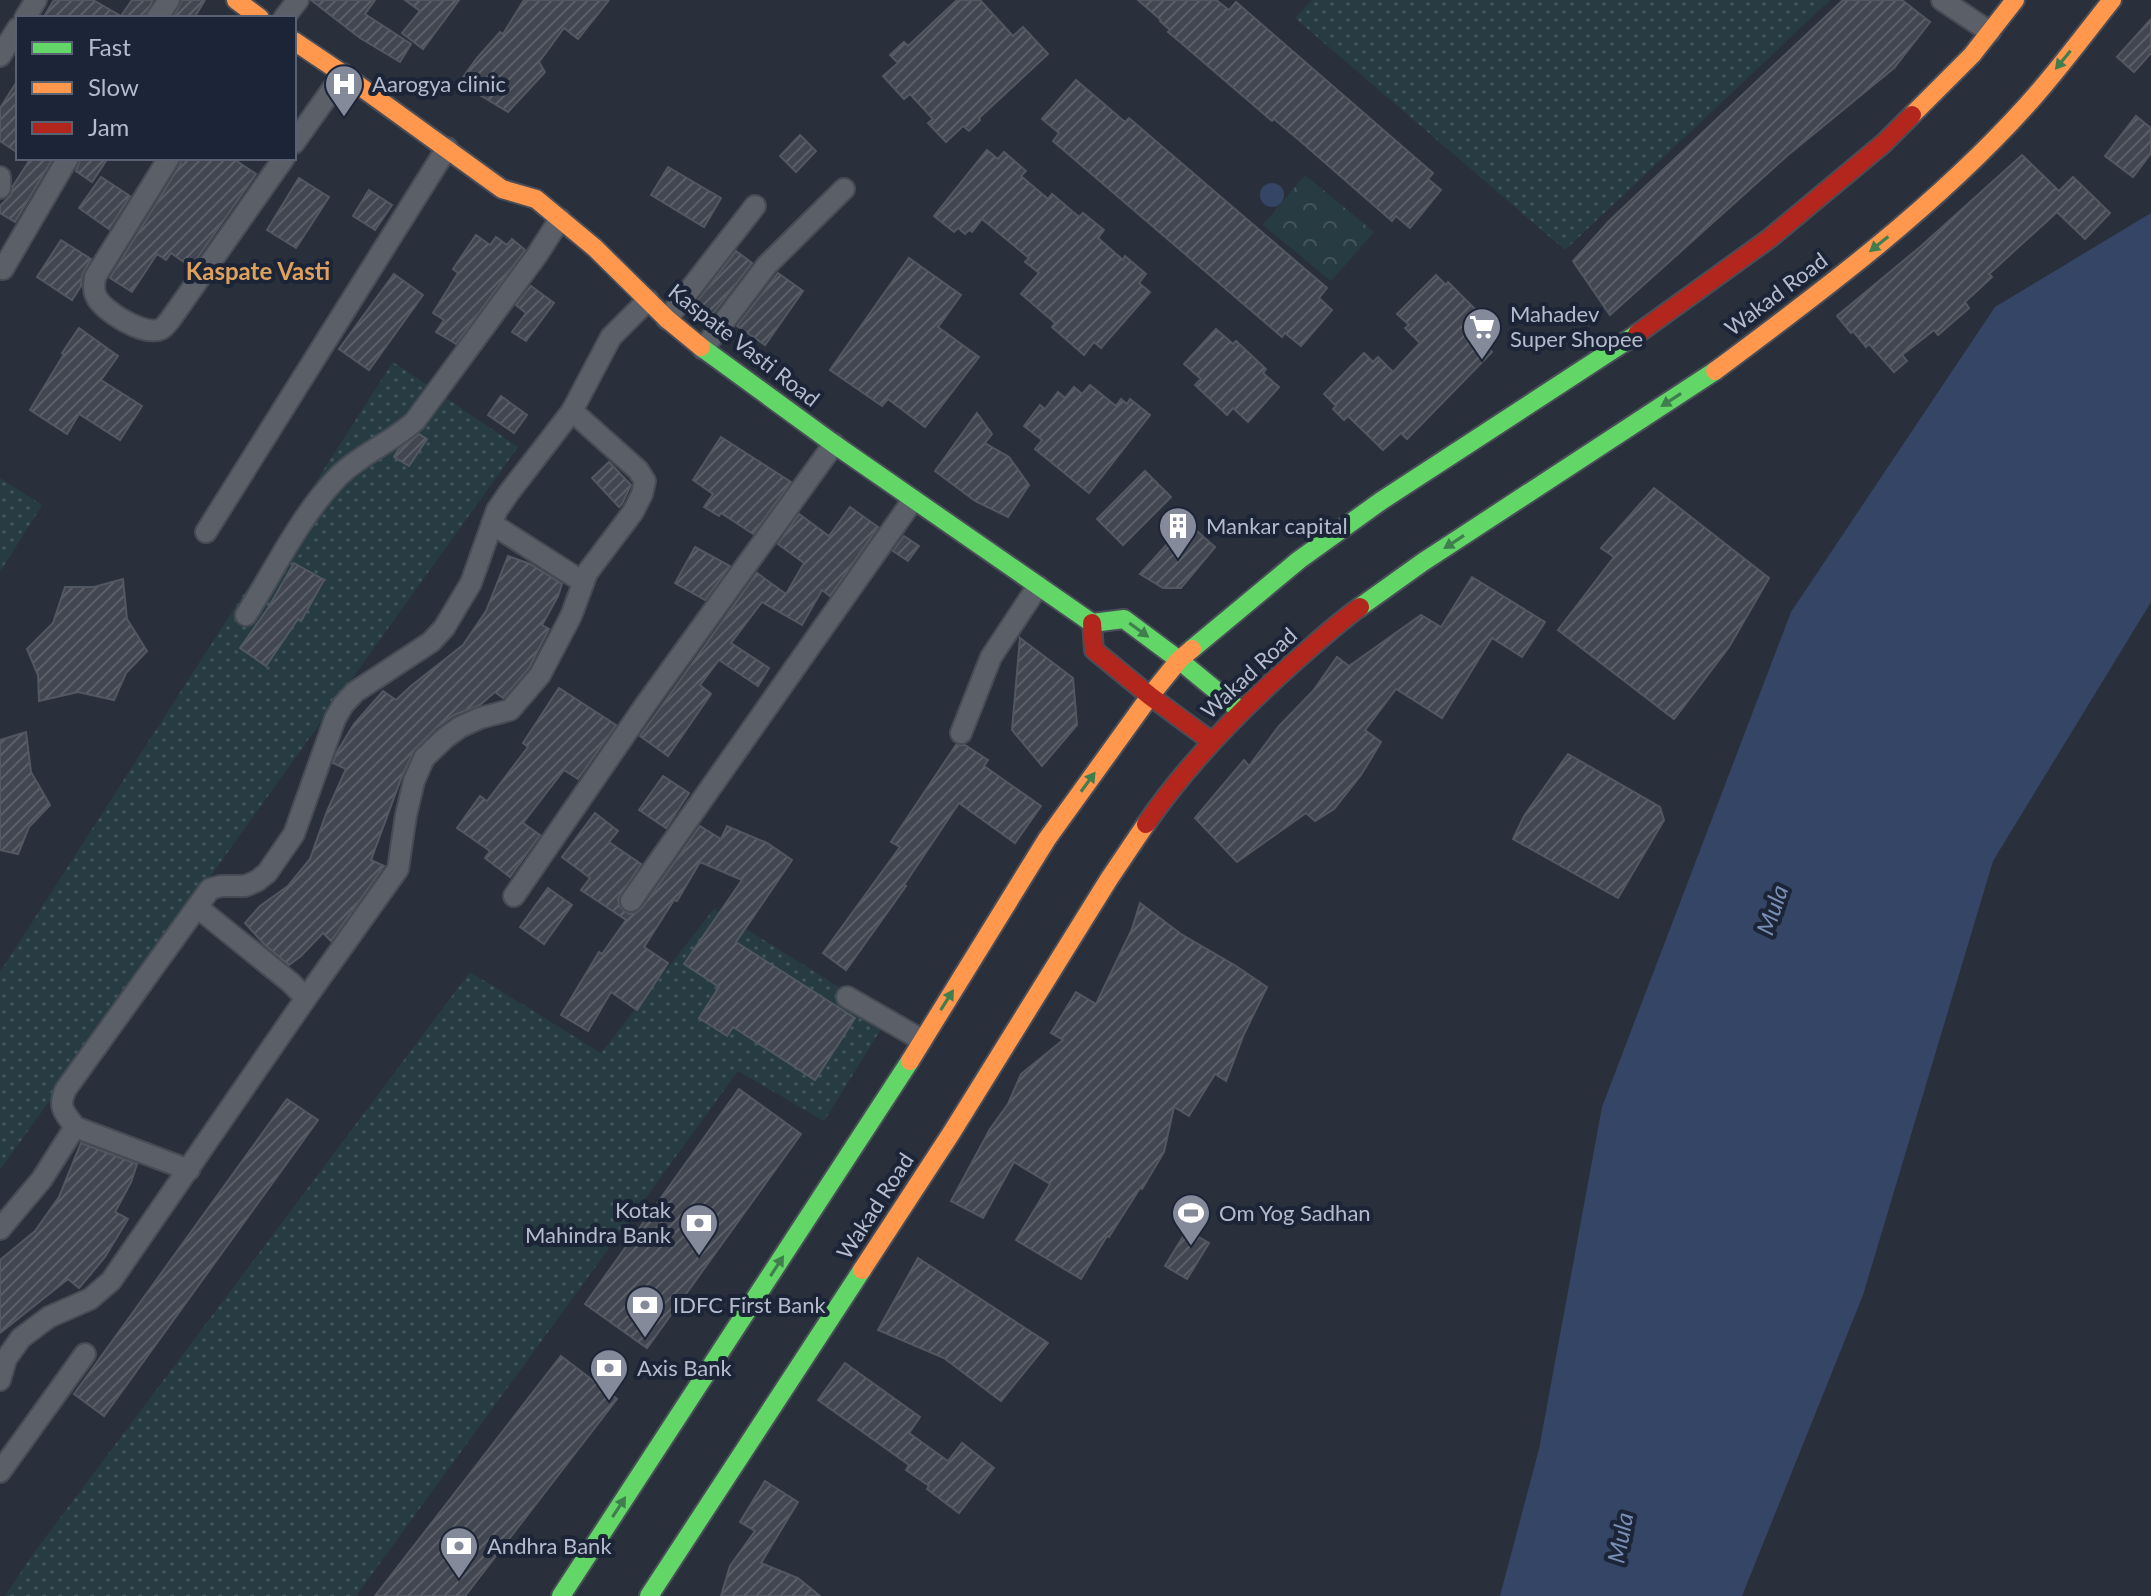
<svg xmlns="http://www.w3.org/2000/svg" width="2151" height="1596" viewBox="0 0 2151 1596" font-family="Lato,sans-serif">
	<defs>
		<pattern id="grass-dots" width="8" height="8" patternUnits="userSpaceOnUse" patternTransform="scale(2)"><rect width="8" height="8" fill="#263b42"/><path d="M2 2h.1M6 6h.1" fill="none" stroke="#43555c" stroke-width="1.8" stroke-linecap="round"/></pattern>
		<pattern id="park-crowns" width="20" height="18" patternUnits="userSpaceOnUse" patternTransform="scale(2)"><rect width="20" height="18" fill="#263b42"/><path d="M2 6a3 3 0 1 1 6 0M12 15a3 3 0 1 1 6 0" fill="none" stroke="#43555c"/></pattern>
		<pattern id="building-hatch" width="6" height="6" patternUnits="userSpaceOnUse" patternTransform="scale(2)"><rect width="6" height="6" fill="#424650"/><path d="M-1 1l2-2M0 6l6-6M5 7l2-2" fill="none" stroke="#5b5f68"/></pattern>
	</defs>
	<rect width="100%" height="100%" fill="#2a303b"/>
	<g fill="url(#grass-dots)">
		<polygon points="1312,0 1830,0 1565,250 1295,18"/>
		<polygon points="393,362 518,447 0,1170 0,972"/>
		<polygon points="0,478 42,505 0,572"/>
		<polygon points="714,909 888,1018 824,1121 738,1071 356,1596 5,1596 33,1554 470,972 601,1053"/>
	</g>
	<polygon fill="url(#park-crowns)" points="1305,175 1374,232 1331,281 1263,225"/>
	<g fill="#344566">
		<circle cx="1272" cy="195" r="12"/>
		<polygon points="2151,213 2151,602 1993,861 1863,1295 1742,1596 1500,1596 1539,1449 1602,1107 1791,612 1995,307"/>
	</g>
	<g fill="url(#building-hatch)" stroke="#525862" stroke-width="2">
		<polygon points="54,0 93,0 121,16 132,0 153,0 144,18 43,18"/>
		<polygon points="182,0 205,0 194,18 173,18"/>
		<polygon points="311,0 375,0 365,14 411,44 400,62 360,38"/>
		<polygon points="405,0 459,0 423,49 402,33 420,11"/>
		<polygon points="524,0 609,0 578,39 564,28 539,62 545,72 508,112 473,91 458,84 477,58 500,32 503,34"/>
		<polygon points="957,0 980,0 1013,36 1023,27 1048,54 979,118 980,120 969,131 963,126 946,142 928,123 933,119 910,94 904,99 883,76 898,63 890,55 904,42 908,46"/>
		<polygon points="1138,0 1216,0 1229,10 1236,2 1433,173 1428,179 1441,190 1410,228 1396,216 1392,221 1299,140 1274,119 1272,121 1180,42 1168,32 1170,30 1160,21 1161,20"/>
		<polygon points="1843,0 1902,0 1930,22 1894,68 1788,155 1610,315 1573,261 1610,220"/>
		<polygon points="2151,19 2151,53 2134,72 2117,57"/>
		<polygon points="18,80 18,153 0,141 0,108"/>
		<polygon points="1076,80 1125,122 1129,118 1327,288 1319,298 1332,310 1301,346 1285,333 1282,337 1053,141 1059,133 1042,119"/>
		<polygon points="2136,116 2151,128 2151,153 2133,177 2105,156"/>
		<polygon points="800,135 816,151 796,172 780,156"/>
		<polygon points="987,150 998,159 1004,152 1026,171 1021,176 1048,199 1052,194 1079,217 1083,213 1104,230 1098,238 1123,260 1125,256 1146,274 1139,283 1150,292 1101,348 1094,342 1084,355 1052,327 1055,323 1021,294 1039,273 1025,262 1029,258 982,219 972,232 969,230 965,234 958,228 954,232 934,216"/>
		<polygon points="2022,155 2059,191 2073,177 2110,213 2085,239 2057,212 1989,274 1992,277 1965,302 1969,308 1938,335 1934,330 1902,355 1907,361 1894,372 1869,344 1866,347 1853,331 1851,333 1837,316 1920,247"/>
		<polygon points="31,158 53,158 15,222 0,213 0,206 11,195 13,186"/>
		<polygon points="81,158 108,158 92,182 76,171"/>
		<polygon points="182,158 232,158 256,174 191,267 171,253 166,260 157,254 132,292 110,278 180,165"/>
		<polygon points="668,167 721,198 704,227 651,195"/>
		<polygon points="101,177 130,196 109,229 79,208"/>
		<polygon points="299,178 329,197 296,248 267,230"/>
		<polygon points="369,190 392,205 375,230 353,216"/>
		<polygon points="476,235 490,245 496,237 507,245 512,239 525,250 456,344 436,332 444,320 433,313 458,273 453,269"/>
		<polygon points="61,240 91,259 82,275 81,286 72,300 37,277"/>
		<polygon points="736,251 752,263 712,315 696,303"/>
		<polygon points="909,258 961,295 938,327 979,357 925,427 888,399 882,406 830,370"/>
		<polygon points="778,273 803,291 765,345 737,326"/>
		<polygon points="394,274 423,295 369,370 339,349"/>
		<polygon points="1436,275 1446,285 1448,282 1488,322 1482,328 1493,338 1486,346 1492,352 1407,439 1401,433 1383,450 1348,416 1344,420 1333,409 1336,406 1324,394 1364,353 1373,362 1378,357 1393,372 1420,343 1405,328 1409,325 1397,314"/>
		<polygon points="531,286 554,303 526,341 512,332 526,313 516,305"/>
		<polygon points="79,328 118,356 101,380 142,406 120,440 79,414 67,434 30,410 64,354 62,353"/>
		<polygon points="1216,329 1233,344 1236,341 1266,369 1263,373 1279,387 1248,422 1233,408 1227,415 1195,385 1201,379 1184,364"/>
		<polygon points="1090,385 1116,406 1121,399 1127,404 1130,399 1150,415 1089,493 1035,449 1042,440 1024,426 1040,405 1045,409 1058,392 1065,398 1074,387 1082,394"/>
		<polygon points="501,396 527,415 514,433 488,415"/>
		<polygon points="977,413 992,434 985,443 1009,457 1029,485 1008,517 975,501 935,471"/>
		<polygon points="419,434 427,439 409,466 394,457 398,450"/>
		<polygon points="721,437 791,482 753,534 721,513 719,516 704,507 713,494 693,480"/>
		<polygon points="609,462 631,485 622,504 619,507 592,478"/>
		<polygon points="1145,471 1171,497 1123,545 1097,519"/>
		<polygon points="1654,488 1769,578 1729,647 1674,719 1558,630 1614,557 1601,548"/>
		<polygon points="850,507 878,527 830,596 822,590 802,625 762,602 731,643 769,668 758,686 719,660 700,685 711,694 668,756 640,736 757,573 786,594 804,563 778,544 799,514 829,536"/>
		<polygon points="1187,522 1215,547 1181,588 1163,588 1140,574"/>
		<polygon points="904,536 919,546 908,561 893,551"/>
		<polygon points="695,547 730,566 705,600 675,583"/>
		<polygon points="508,556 530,564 562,584 558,596 542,625 549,629 529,668 503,698 495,692 480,705 454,715 436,728 415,749 402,776 371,860 384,866 331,941 323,933 301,956 289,965 264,944 245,923 260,906 288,886 310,859 327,811 346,769 333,763 337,752 354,724 383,691 396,700 411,686 463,645 486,611"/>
		<polygon points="294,563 324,580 301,621 298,619 266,666 240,648 268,608"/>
		<polygon points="1472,577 1545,622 1522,657 1492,638 1442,718 1396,689 1365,730 1381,742 1361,775 1334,809 1315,821 1306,813 1237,862 1195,818 1244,760 1249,766 1279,726 1313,691 1337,657 1349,666 1421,615 1441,627"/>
		<polygon points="123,579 127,619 147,651 126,673 114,700 78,692 39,701 38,675 27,649 53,623 65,587 94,587"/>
		<polygon points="1020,638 1073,678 1077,725 1042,766 1012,730"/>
		<polygon points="559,688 616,725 578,779 564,770 523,823 540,835 510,877 485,858 490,851 457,828 480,796 487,801 528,747 523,743"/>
		<polygon points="26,732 31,772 50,805 29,827 18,854 0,850 0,740"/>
		<polygon points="956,745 965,745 988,760 984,766 1041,806 1015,843 959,803 904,885 906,886 846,970 823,953 900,847 891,842"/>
		<polygon points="1568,754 1660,807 1664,820 1618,898 1513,839 1524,816"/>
		<polygon points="663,776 689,793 666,828 639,810"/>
		<polygon points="595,813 618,831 609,842 641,864 618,899 620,907 629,914 636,913 642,908 700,826 721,839 727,826 767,843 792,860 736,942 855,1018 815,1080 733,1027 727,1036 699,1018 719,987 684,964 742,880 700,862 677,901 674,900 644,947 668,963 637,1010 611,992 588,1031 561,1015 599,952 602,954 626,920 581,890 590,878 562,857"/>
		<polygon points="548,888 572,905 544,944 520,927"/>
		<polygon points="1140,903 1181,934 1236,966 1267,987 1244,1034 1226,1081 1215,1074 1189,1116 1174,1107 1164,1152 1142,1189 1140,1188 1109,1237 1107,1236 1081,1279 1016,1240 1050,1184 1014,1162 983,1218 951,1201 990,1129 1008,1104 1021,1074 1063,1040 1051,1033 1076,992 1096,1004 1132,929"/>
		<polygon points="739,1089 801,1134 647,1348 585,1304"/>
		<polygon points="287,1099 318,1120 104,1416 74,1394"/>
		<polygon points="81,1143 137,1164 131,1182 115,1212 128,1219 105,1257 79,1288 68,1279 0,1333 0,1260 35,1231 59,1197"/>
		<polygon points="1187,1230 1209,1243 1187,1279 1165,1266"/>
		<polygon points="918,1258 1048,1343 1001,1401 944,1358 878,1330"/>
		<polygon points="561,1356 617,1399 465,1596 375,1596"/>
		<polygon points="845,1363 920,1417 909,1433 948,1461 962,1443 994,1468 959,1513 927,1489 929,1486 906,1470 909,1465 818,1400"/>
		<polygon points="765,1481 798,1502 761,1563 798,1578 820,1596 721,1596 730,1566 755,1531 740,1522"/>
	</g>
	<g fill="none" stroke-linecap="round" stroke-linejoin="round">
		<defs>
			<g id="street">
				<polyline points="1942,0 1990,32"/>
				<polyline points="25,18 36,0"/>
				<polyline points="157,18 169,0"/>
				<polyline points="284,18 298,0"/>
				<polyline points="0,56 18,28"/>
				<polyline points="294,143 343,74"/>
				<path d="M169,158L95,277C94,284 93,290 96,296C102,311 145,337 161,329C165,327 167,323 170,320L284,158"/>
				<polyline points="0,177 0,188"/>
				<polyline points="3,269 68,158"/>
				<polyline points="667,319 755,206"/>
				<polyline points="703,349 767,265 844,189"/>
				<polyline points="572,411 611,337 648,300"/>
				<polyline points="492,524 583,582"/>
				<polyline points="206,532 447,148"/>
				<path d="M246,615C274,571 299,518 335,480C357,456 391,443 415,421L537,255L560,219"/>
				<polyline points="961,733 991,657 1038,586"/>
				<polyline points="514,896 646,704 834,444"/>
				<polyline points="631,901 913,500"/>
				<polyline points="197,907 210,889 221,886 245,886 257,881 267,873 294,834 335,719 343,705 355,692 431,642 444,628 471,583 497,510 508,494 572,411 638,470 645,481 642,494 633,512 587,573 571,616 540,675 510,710 480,718 460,727 445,738 424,758 414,781 406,815 398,869 306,998"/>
				<polyline points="847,997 922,1040"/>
				<polyline points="75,1127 189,1170"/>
				<path d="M0,1229L42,1179L75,1127C65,1113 57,1108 66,1089L197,907L290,982L306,998L111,1281L90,1299L49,1317L21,1338L6,1359L0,1380"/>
				<polyline points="0,1472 85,1354"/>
			</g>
			<g id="fast">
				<polyline points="701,347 834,444 1092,623 1124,619 1179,660 1241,711"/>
				<polyline points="1360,607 1423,562 1715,371"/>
				<polyline points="1192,649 1299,560 1381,501 1637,334"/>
				<polyline points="561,1596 910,1061"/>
				<polyline points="649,1596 862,1270"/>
			</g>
			<g id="slow">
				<polyline points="236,0 260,18"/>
				<polyline points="294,41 343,74 502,189 536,199 595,248 667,319 701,347"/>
				<polyline points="1912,115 1972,55 2015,0"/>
				<path d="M1715,371C1824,290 1936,206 2027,105C2057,72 2084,35 2112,0"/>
				<polyline points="910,1061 1047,839 1150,696 1179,660 1192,649"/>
				<polyline points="862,1270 952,1132 1109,879 1146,824"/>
			</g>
			<g id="jam">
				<polyline points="1637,334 1770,238 1884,143 1912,115"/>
				<polyline points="1092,623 1094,650 1150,696 1211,741"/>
				<path d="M1146,824C1188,763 1238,712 1293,663C1315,644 1336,624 1360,607"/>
			</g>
		</defs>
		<use href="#street" stroke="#464b54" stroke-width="24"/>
		<use href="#fast" stroke="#484d57" stroke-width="22"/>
		<use href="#slow" stroke="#484d57" stroke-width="22"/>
		<use href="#jam" stroke="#484d57" stroke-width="22"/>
		<use href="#street" stroke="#5b5f68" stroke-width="20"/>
		<use href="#fast" stroke="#63d668" stroke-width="18"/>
		<use href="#slow" stroke="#ff974d" stroke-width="18"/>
		<use href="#jam" stroke="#b3261e" stroke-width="18"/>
	</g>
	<defs><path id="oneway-solid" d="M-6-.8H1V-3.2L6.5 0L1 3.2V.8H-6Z" transform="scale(2)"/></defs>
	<g fill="#407e50">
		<use href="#oneway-solid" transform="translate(2063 60) rotate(129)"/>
		<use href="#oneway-solid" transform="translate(1879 244) rotate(141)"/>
		<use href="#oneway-solid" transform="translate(1671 400) rotate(147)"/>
		<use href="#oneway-solid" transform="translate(1454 542) rotate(147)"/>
		<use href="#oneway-solid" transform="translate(1139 630) rotate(36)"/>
		<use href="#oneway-solid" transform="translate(1088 782) rotate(-54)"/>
		<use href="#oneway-solid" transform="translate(947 1000) rotate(-58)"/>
		<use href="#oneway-solid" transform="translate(777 1266) rotate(-57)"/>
		<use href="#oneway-solid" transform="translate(619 1507) rotate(-57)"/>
	</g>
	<defs>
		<symbol id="hospital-pin" viewBox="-11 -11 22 30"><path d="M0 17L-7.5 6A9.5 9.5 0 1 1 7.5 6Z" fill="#848a99" stroke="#1c2537"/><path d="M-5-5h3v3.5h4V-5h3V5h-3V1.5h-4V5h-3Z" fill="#fff"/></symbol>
		<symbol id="supermarket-pin" viewBox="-11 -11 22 30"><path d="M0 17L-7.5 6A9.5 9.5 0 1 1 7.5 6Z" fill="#848a99" stroke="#1c2537"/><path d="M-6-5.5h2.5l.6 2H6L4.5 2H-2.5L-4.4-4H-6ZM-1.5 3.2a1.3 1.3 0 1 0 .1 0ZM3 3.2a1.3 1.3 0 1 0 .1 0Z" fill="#fff"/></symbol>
		<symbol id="building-pin" viewBox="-11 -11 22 30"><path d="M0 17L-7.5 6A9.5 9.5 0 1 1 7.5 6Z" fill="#848a99" stroke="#1c2537"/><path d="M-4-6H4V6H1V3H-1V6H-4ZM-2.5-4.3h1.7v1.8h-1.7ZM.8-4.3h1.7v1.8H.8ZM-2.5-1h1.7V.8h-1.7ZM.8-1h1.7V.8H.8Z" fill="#fff"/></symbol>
		<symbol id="stadium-pin" viewBox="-11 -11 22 30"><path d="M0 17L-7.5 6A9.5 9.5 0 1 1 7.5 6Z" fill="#848a99" stroke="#1c2537"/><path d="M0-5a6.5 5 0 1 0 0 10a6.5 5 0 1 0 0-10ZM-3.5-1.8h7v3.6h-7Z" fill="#fff"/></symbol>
		<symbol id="bank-pin" viewBox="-11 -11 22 30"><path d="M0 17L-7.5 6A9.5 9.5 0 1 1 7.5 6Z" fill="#848a99" stroke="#1c2537"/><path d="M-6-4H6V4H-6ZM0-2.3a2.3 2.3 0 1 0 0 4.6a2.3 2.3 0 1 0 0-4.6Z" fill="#fff"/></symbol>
	</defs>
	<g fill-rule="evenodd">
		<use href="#hospital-pin" x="322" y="62" width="44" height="60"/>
		<use href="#supermarket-pin" x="1460" y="305" width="44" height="60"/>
		<use href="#building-pin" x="1156" y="504" width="44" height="60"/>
		<use href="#stadium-pin" x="1169" y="1191" width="44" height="60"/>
		<use href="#bank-pin" x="677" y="1201" width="44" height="60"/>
		<use href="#bank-pin" x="623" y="1283" width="44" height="60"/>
		<use href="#bank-pin" x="587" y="1346" width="44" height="60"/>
		<use href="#bank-pin" x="437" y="1524" width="44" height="60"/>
	</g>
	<g text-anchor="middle" stroke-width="8" stroke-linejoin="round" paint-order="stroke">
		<g font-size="22" fill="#b4bbcc" stroke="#1c2537" text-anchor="start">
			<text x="372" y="92">Aarogya clinic</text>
			<text x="1510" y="322">Mahadev<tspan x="1510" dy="25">Super Shopee</tspan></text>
			<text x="1206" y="534">Mankar capital</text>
			<text x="671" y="1218" text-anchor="end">Kotak<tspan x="671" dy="25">Mahindra Bank</tspan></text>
			<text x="1219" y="1221">Om Yog Sadhan</text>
			<text x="673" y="1313">IDFC First Bank</text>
			<text x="637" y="1376">Axis Bank</text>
			<text x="487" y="1554">Andhra Bank</text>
		</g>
		<g font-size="22" fill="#b4bbcc" stroke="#1c2537">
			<text transform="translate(1776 294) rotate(-37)" y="8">Wakad Road</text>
			<text transform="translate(744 345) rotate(38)" y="8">Kaspate Vasti Road</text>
			<text transform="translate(1249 673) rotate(-43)" y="8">Wakad Road</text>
			<text transform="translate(875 1206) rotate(-57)" y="8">Wakad Road</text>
		</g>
		<g font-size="24" font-weight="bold" fill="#dea15d" stroke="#1c2537">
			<text x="258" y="280">Kaspate Vasti</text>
		</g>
		<g font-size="24" font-style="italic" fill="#798eb6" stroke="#1c2537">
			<text transform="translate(1773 910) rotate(-71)" y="8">Mula</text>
			<text transform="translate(1621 1538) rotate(-79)" y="8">Mula</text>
		</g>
	</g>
	<rect x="16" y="16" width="280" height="144" fill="#1c2537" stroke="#596173" stroke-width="2"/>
	<rect x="32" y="42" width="40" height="12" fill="#63d668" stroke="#596173" stroke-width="2"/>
	<text x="88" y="56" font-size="24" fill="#b4bbcc">Fast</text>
	<rect x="32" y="82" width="40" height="12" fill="#ff974d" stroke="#596173" stroke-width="2"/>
	<text x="88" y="96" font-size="24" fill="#b4bbcc">Slow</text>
	<rect x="32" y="122" width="40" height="12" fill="#b3261e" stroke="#596173" stroke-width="2"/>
	<text x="88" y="136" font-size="24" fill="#b4bbcc">Jam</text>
</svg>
